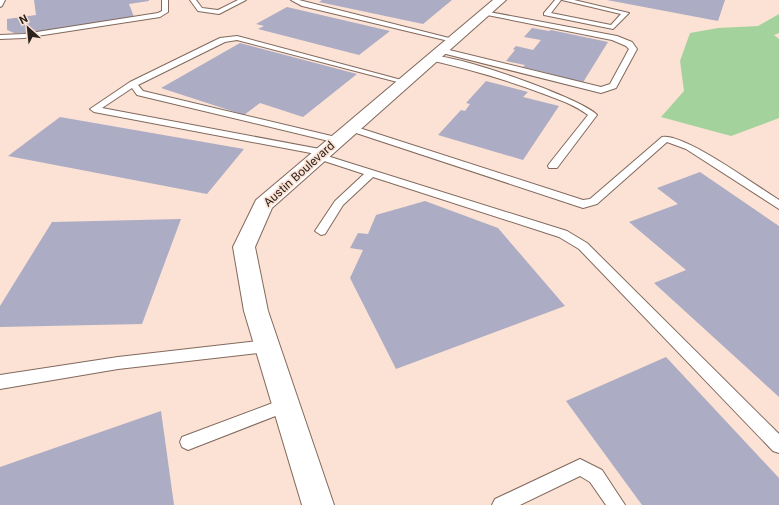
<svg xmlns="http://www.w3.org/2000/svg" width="779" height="505" viewBox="0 0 779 505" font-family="Roboto,sans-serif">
	<rect width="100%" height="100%" fill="#fce2d4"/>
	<polygon fill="#a4d29d" points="779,14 779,33 774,35 779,39 779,118 731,136 661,117 684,91 680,61 690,33 718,28 758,26"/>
	<g fill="#acacc4">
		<polygon points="34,0 149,0 149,1 129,4 134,17 34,34 14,33 7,30 7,19 36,15"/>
		<polygon points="322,0 452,0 423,24 319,2"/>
		<polygon points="607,0 725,0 718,21"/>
		<polygon points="287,7 390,31 359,55 258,29 264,26 256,24"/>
		<polygon points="532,28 549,31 551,30 608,42 582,84 553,77 555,75 523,67 525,65 506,61 515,50 513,49 516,46 533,50 541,40 524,37"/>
		<polygon points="240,43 357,74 303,117 260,103 244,115 161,88"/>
		<polygon points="486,81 528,92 523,97 559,106 523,160 438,135 461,110 465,111 470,104 466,103"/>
		<polygon points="60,117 244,149 207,194 8,156"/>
		<polygon points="700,172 779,226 779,397 654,283 686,270 629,222 678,204 657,188"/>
		<polygon points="425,201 498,228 565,306 396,369 350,278 363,250 350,248 358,233 368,234 376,215"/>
		<polygon points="181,219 142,324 0,327 0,306 52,222"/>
		<polygon points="666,357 779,478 779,505 642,505 566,401"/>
		<polygon points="161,411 174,505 0,505 0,467"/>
	</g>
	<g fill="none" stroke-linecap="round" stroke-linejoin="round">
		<defs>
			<g id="service">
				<polygon points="0,0 5,0 2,6 0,7"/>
				<polygon points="162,0 168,0 168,12 160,17 24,38 0,39 0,35 24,34 158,13 162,11"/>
				<polygon points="190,0 196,0 202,8 218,10 238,0 246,0 219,14 198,11"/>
				<polygon points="291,0 299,0 457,40 453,42 302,6"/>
				<polygon points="555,0 561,0 551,13 611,25 621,14 562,0 574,0 629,13 613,29 544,15 544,13"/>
				<polygon points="484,11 617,36 632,42 637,49 616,88 601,93 438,52 437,50 441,48 601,87 610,84 629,49 626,46 612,40 482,14 481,13"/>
				<polygon points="237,36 409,82 405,84 237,40 225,42 138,85 143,91 340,138 340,142 337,143 137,95 132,88 102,108 325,150 327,152 324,155 567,231 587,243 779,434 779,453 773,451 579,249 559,237 373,177 343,205 325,234 321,235 315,231 335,201 364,174 315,158 313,156 316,154 94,112 90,109 130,82 220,38"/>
				<path d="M430,56C450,52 584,99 597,115L557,168H549L548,166L549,164L588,115C575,105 560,100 544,94C507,80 469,69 430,60Z"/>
				<path d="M350,125L583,200L590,199L662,137C683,132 758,187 779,200V209L686,149L667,142L597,204L583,208L347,130V126Z"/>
				<polygon points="267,340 272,342 274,346 272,350 267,352 118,369 0,389 0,375 118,357"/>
				<polygon points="286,398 291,400 294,405 291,410 188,450 182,447 180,442 182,437"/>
				<polygon points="580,459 602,470 625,505 606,505 590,482 580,476 520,505 492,505 495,499"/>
			</g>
			<polygon id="minor" points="493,0 506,0 272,208 255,247 268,311 334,505 302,505 244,311 233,247 256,200"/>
		</defs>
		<use href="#service" stroke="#80695d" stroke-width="2"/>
		<use href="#minor" stroke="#80695d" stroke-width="2"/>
		<use href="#service" fill="#fff" fill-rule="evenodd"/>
		<use href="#minor" fill="#fff" fill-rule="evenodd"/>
	</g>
	<g text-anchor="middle" stroke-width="3.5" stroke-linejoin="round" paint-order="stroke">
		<g font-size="12" fill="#2c231e" stroke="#fce2d4">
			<text transform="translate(299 174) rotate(-42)" y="4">Austin Boulevard</text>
		</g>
	</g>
	<g transform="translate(28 28) rotate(333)" stroke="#fce2d4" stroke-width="3" paint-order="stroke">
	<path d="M0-3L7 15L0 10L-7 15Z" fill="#2c231e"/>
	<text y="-6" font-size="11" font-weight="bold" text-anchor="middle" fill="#2c231e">N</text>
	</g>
</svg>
